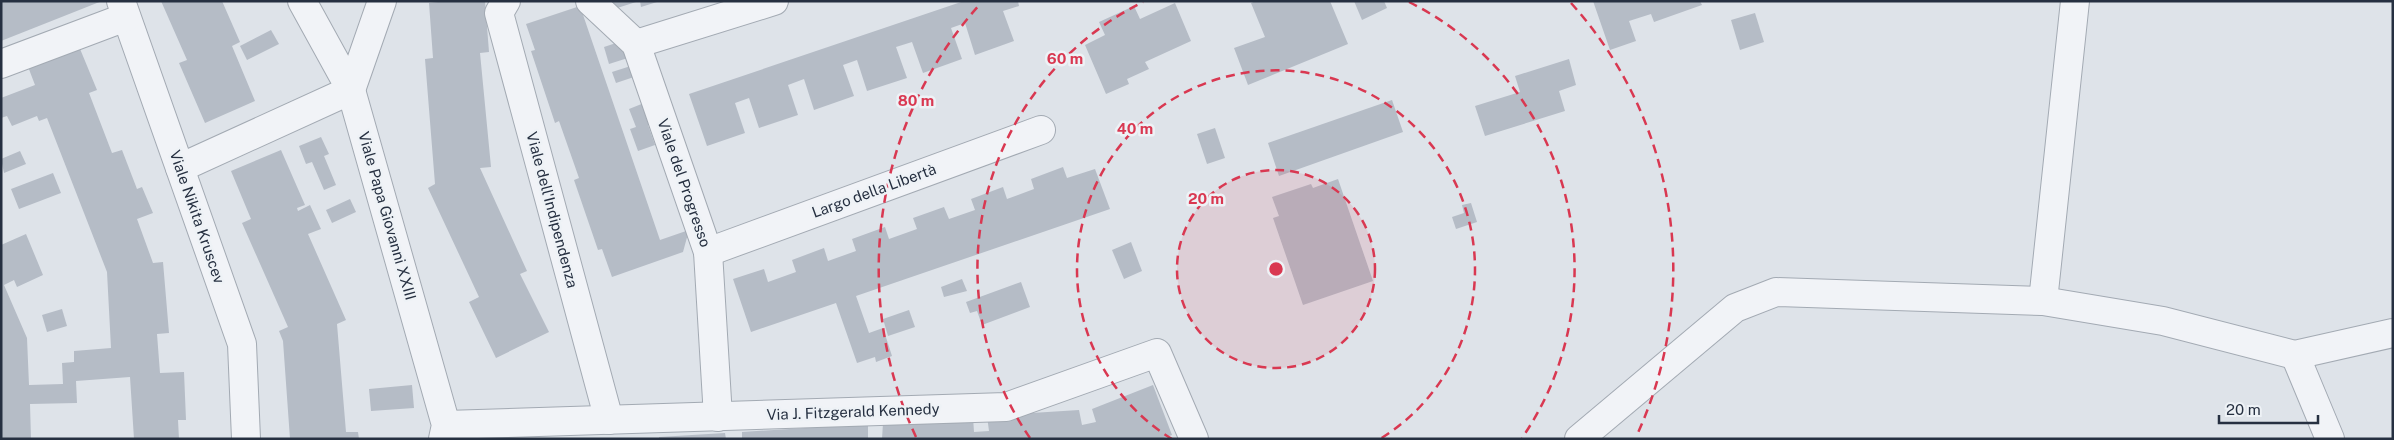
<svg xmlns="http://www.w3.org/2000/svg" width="2394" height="440" viewBox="0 0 2394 440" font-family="'Public Sans',sans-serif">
	<rect width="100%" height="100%" fill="#dee3e9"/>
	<g fill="#b5bcc6">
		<polygon points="1,1 102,1 1,41"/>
		<polygon points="161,1 222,1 240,42 232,46 255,101 205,123 179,63 187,60"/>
		<polygon points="447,1 485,1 489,52 480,53 491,167 480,168 527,271 520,274 549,332 496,358 469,302 479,297 428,188 435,184 425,59 433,58 429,3"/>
		<polygon points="608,1 636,1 636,2 611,10"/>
		<polygon points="640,1 657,1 657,2 641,7"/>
		<polygon points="964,1 1018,1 1019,6 1003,11 1014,41 975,55 965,23 951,28 962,59 923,73 912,42 896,47 907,78 867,91 857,60 843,65 854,96 814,110 804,79 788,85 798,115 759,128 749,98 735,103 745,133 707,146 689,94"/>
		<polygon points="1256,1 1330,1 1348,44 1248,85 1234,48 1265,37 1251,3"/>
		<polygon points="1354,1 1384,1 1387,8 1362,20"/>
		<polygon points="1593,1 1700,1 1702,5 1654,22 1651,14 1629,21 1636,41 1610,50"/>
		<polygon points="1175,3 1191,41 1145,62 1149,69 1127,79 1129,84 1106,94 1085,45 1105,35 1099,22 1134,6 1140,19"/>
		<polygon points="580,6 660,240 689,230 683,252 612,277 602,249 598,250 574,180 579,178 559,121 555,123 531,51 535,50 526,24"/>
		<polygon points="1755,13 1764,42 1740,50 1731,20"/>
		<polygon points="271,30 279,44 247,60 240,46"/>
		<polygon points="625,40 631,57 609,64 604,47"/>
		<polygon points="78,44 97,90 89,93 112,153 122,150 137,189 142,187 153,213 137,219 153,263 163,262 169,333 157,334 160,373 184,372 186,420 178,420 179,439 134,439 130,377 76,381 77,403 30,404 31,439 1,439 1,245 26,234 43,275 17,287 14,280 4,285 27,338 29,385 63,384 62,363 74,362 74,351 111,348 107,272 47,118 39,121 37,116 12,126 7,116 1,118 1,98 35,85 27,64"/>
		<polygon points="1569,59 1576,85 1559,91 1565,111 1485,136 1475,106 1520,92 1515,76"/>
		<polygon points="637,64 640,75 616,83 612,72"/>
		<polygon points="1392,100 1403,132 1279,176 1268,143"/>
		<polygon points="649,101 657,122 648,125 655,145 638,151 630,129 636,127 629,109"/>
		<polygon points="1215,128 1225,158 1207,164 1197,134"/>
		<polygon points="321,137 329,154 324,156 336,185 324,190 312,162 306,164 299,146"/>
		<polygon points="281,150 305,205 297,208 298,211 310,205 321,229 308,234 346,320 337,324 346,432 358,432 359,439 290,439 283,341 279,331 288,327 242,223 251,219 231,171"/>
		<polygon points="20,151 26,164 4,173 1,159"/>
		<polygon points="1063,167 1067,178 1095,169 1110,209 856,296 869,333 883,328 892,356 876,362 875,357 857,363 836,303 751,332 733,279 764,269 768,282 796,272 792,260 824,248 828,261 856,251 852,239 885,227 889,239 917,229 913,218 944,207 949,219 975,210 971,199 1003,187 1007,199 1034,189 1031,179"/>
		<polygon points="53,173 61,193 19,209 11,189"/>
		<polygon points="1338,179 1373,281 1303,305 1273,218 1279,216 1272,197 1311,184 1313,188"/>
		<polygon points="350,199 356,212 332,223 326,210"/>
		<polygon points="1471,203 1477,222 1456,229 1452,217 1464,213 1462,205"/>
		<polygon points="1131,242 1142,271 1124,279 1112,250"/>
		<polygon points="962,279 967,291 944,297 941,287"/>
		<polygon points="1021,282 1030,307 982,325 977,311 970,313 966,302"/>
		<polygon points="62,309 67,326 47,332 42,315"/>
		<polygon points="909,310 915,327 888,336 883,319"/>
		<polygon points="412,385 414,408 371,411 369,389"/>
		<polygon points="1153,385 1172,435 1161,439 882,439 883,423 973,417 974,432 989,431 987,416 1079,410 1082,425 1096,422 1092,409"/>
		<polygon points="868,424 868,439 742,439 742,432"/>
		<polygon points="725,433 726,439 659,439 659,437"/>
	</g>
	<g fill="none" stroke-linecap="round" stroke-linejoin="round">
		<defs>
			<g id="minor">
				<polyline points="121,1 242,344 246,439"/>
				<polyline points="302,1 351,90 446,425 443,439"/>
				<polyline points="506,1 499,13 609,420"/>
				<polyline points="590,1 636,44 708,252 718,417"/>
				<polyline points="636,44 774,1"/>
				<polyline points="1,64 126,17"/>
				<polyline points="180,168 351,90 382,1"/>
				<polyline points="708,252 1041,130"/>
				<polyline points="2043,301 2075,1"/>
				<polyline points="2295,355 2330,439"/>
				<polyline points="446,425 1006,407 1157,353 1194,439"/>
				<polyline points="1579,439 1735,308 1776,292 2043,301 2163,321 2295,355 2393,333"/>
			</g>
		</defs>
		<use href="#minor" stroke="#a3aab3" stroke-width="30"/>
		<use href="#minor" stroke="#f1f3f7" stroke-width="28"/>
	</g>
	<circle cx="1276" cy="269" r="99" fill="#d93851" fill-opacity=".12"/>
	<g fill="none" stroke="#d93851" stroke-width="2.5" stroke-dasharray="9 6">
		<circle cx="1276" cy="269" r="99"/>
		<path d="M1172 439A199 199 0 1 1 1380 439"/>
		<path d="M1030 438A298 298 0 0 1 1143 2M1409 2A298 298 0 0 1 1522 438"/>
		<path d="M916 437A397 397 0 0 1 981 3M1571 3A397 397 0 0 1 1636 437"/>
	</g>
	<g text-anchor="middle" stroke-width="5" stroke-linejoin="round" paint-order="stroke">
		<g font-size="15" fill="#263041" stroke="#eef2f6">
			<text transform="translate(684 183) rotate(71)" y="5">Viale del Progresso</text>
			<text transform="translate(874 191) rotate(-20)" y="5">Largo della Libertà</text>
			<text transform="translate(552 210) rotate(75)" y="5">Viale dell'Indipendenza</text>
			<text transform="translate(387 216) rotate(74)" y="5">Viale Papa Giovanni XXIII</text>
			<text transform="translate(197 217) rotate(71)" y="5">Viale Nikita Kruscev</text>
			<text transform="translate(853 412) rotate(-2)" y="5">Via J. Fitzgerald Kennedy</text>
		</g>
	</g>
	<circle cx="1276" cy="269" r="8" fill="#d93851" stroke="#eef2f6" stroke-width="2.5"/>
	<g font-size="15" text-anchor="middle" font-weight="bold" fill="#d93851" stroke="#eef2f6" stroke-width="5" stroke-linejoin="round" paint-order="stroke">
		<text x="1065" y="64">60 m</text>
		<text x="916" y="106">80 m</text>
		<text x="1135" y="134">40 m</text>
		<text x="1206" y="204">20 m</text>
	</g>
	<rect width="2394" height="440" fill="none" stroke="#263041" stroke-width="5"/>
	<path d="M2219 415v8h99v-8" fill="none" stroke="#263041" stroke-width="2.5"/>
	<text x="2226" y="415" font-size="15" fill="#263041" stroke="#eef2f6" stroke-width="4" paint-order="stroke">20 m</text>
</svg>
